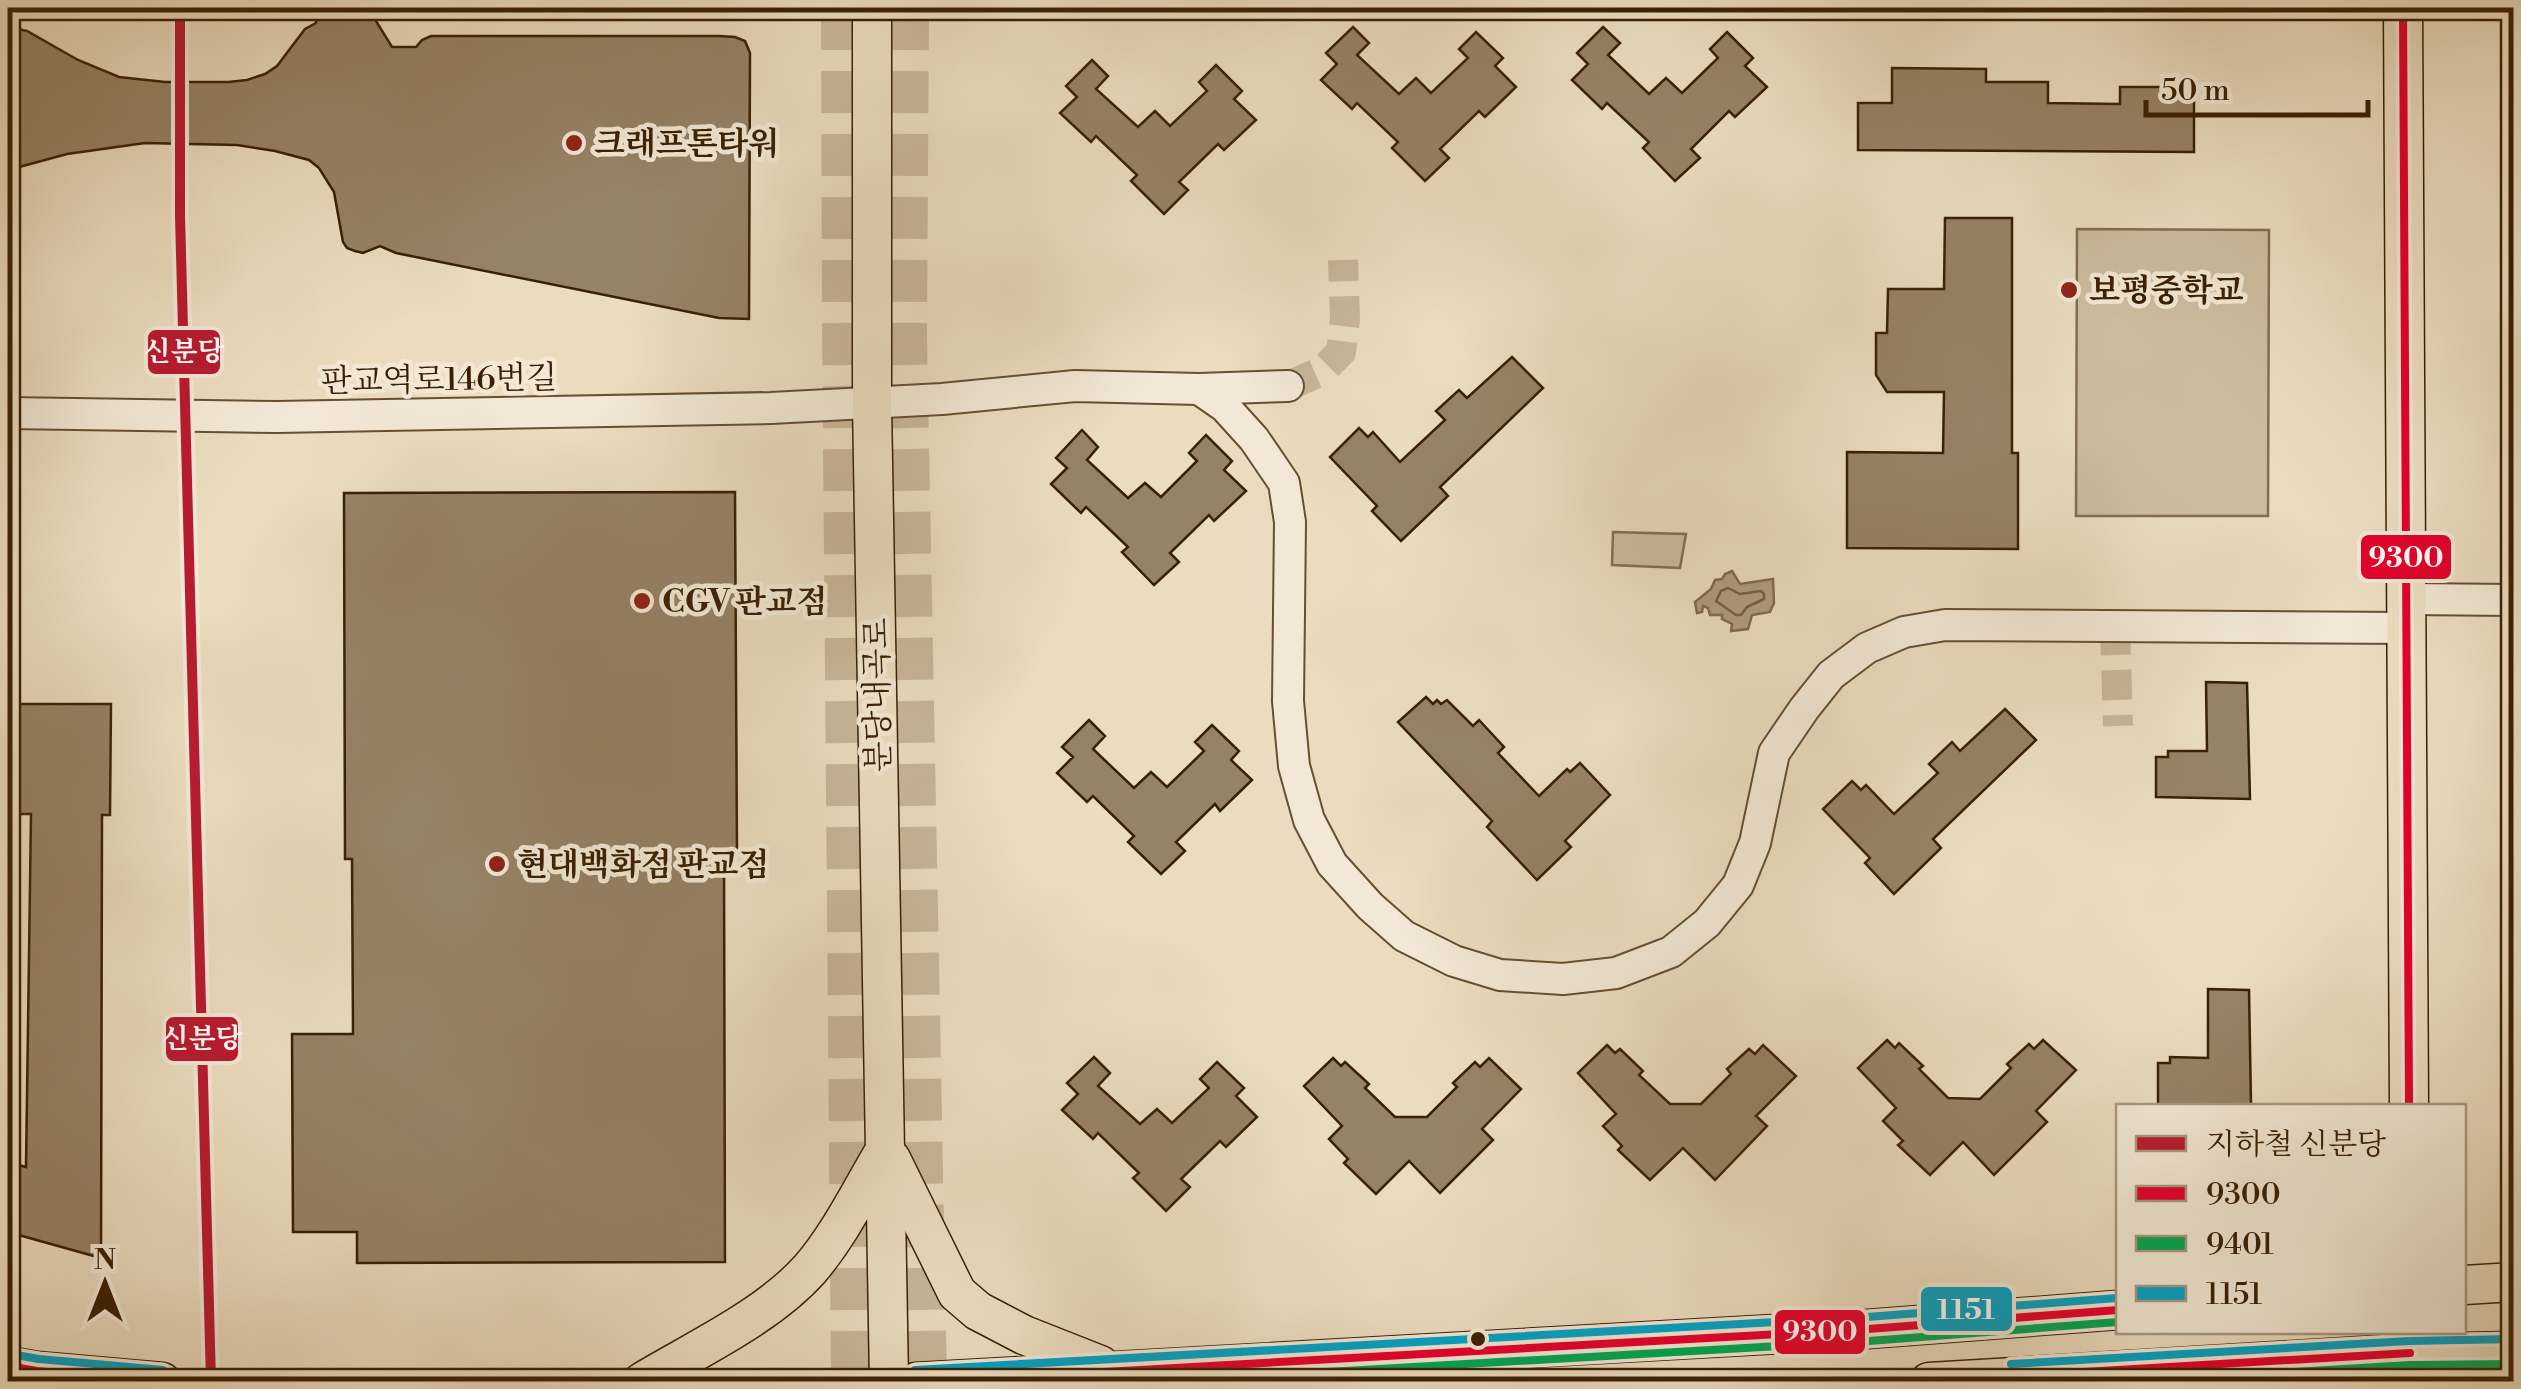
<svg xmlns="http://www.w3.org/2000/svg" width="2521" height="1389" viewBox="0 0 2521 1389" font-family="'Libre Bodoni','Noto Serif KR',serif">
	<rect width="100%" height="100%" fill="#ebdcbf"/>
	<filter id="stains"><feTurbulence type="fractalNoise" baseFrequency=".002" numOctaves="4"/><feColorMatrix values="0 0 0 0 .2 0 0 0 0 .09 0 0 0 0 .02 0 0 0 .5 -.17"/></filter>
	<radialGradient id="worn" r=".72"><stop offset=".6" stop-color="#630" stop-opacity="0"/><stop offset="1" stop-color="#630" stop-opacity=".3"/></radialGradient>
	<g fill="#cdbc9f" stroke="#846e51" stroke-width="2.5">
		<polygon points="2077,229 2269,230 2268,516 2076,516"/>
		<polygon points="1613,532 1686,534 1680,568 1612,565"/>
	</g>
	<polygon fill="#af9c7f" stroke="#806a4d" stroke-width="2.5" points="1732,571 1740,584 1773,579 1774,603 1770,612 1752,615 1748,629 1731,631 1732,624 1722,619 1722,615 1710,615 1708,608 1703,606 1702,612 1697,613 1695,602 1711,589 1715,580 1722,579 1725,574"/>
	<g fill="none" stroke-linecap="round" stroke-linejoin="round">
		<polygon stroke="#745e41" stroke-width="2.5" points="1728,588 1740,594 1761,591 1764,594 1764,599 1747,607 1741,615 1736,615 1716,601 1721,591"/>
	</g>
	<g fill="#968265" stroke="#3a2003" stroke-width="2.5">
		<polygon points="317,8 368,8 392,47 416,47 422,40 431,36 719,36 735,37 745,41 750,53 749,319 719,318 396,253 380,246 363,253 355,251 347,248 343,242 334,192 319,168 309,160 275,151 237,145 145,143 67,154 8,170 8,27 27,31 78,60 119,77 165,82 228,82 247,80 265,74 277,66 305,29 316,23"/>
		<polygon points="1353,27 1369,43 1357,55 1399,94 1416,78 1431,93 1468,58 1459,49 1476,32 1503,58 1495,66 1516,87 1485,117 1479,111 1440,149 1449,158 1425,181 1392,148 1398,142 1357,103 1352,109 1321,80 1337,64 1326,53"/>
		<polygon points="1603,27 1620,43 1608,55 1649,94 1666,78 1682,93 1718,58 1710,49 1727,32 1753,58 1745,66 1767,87 1735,117 1729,111 1691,149 1700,158 1675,181 1643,148 1649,142 1607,103 1602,109 1572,80 1588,64 1577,53"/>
		<polygon points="1092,60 1108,76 1096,89 1138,127 1155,111 1170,126 1207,91 1199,82 1216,65 1242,91 1234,99 1256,120 1224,150 1218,144 1179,182 1188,190 1164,214 1131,181 1137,175 1096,136 1091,142 1060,113 1077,97 1066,86"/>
		<polygon points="1892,68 1986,69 1986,82 2048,82 2048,103 2120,104 2120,87 2194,87 2194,152 1858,150 1858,103 1892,103"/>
		<polygon points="1945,218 2012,218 2012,453 2018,453 2018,549 1847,548 1847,452 1943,453 1944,392 1887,392 1876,375 1876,333 1887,333 1888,289 1944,289"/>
		<polygon points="1512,357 1543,388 1440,487 1448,496 1401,541 1372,511 1377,506 1330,457 1359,428 1368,437 1373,432 1400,462 1445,420 1436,411 1459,390 1467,398"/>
		<polygon points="1082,430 1098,447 1087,460 1128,498 1145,483 1161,497 1197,461 1189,453 1206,435 1232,461 1224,470 1246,491 1214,521 1209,515 1170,553 1179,562 1154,585 1122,552 1128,547 1086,507 1081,513 1051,484 1067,468 1056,458"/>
		<polygon points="735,492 737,854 724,854 725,1262 357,1263 357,1232 293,1232 292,1034 353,1034 352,859 345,859 344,493"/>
		<polygon points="2206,682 2247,683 2250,799 2156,797 2156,757 2168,757 2168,751 2207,751"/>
		<polygon points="1426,697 1433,704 1437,700 1441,704 1447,700 1473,726 1479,720 1504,747 1498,753 1539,796 1567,769 1570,772 1580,763 1610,795 1565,841 1571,847 1537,880 1487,827 1492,821 1398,722"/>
		<polygon points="8,704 111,704 110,815 102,815 101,1258 8,1232 8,1162 26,1167 31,814 8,814"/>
		<polygon points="2005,709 2036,740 1933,839 1941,848 1894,894 1865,863 1870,858 1823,809 1852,781 1861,790 1866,785 1894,814 1938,773 1929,764 1952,742 1960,751"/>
		<polygon points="1089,720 1105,736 1093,749 1134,788 1151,772 1167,787 1204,751 1195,742 1212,725 1239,751 1231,760 1252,780 1220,811 1215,804 1176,842 1185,851 1161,874 1128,842 1134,836 1093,796 1087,802 1057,773 1073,757 1062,747"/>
		<polygon points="2208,989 2249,990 2251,1105 2158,1104 2158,1063 2170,1063 2170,1057 2208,1058"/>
		<polygon points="1887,1040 1895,1048 1899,1043 1923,1066 1919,1069 1948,1098 1980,1099 2011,1068 2007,1064 2029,1044 2034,1049 2043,1040 2076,1070 2036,1111 2047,1122 1994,1175 1963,1142 1930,1175 1898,1145 1903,1141 1883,1121 1896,1108 1858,1068"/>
		<polygon points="1607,1045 1615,1053 1620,1049 1643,1071 1639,1075 1670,1104 1701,1104 1731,1074 1727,1069 1749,1049 1755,1054 1763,1045 1796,1076 1756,1116 1767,1126 1715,1180 1683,1148 1650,1180 1618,1150 1622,1146 1603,1126 1616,1114 1578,1073"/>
		<polygon points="1094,1057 1110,1073 1098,1086 1140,1124 1157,1109 1172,1123 1209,1088 1200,1079 1217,1062 1244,1088 1236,1096 1257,1117 1226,1147 1220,1141 1181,1179 1190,1187 1166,1211 1133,1178 1139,1173 1098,1133 1093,1139 1062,1110 1078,1094 1067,1083"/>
		<polygon points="1333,1058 1341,1066 1345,1062 1369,1084 1365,1088 1395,1117 1427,1117 1457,1087 1453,1083 1475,1062 1480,1067 1489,1058 1521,1089 1482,1129 1493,1140 1440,1193 1409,1161 1376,1194 1344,1163 1348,1159 1329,1139 1342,1126 1304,1086"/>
	</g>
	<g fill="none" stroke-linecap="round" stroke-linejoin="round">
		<g stroke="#c8b699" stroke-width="30" stroke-dasharray="30 15" stroke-linecap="butt">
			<polyline points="1288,386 1322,371 1341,352 1345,319 1343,260"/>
			<polyline points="2115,625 2118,726"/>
		</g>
		<g stroke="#c8b699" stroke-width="42" stroke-dasharray="42 21" stroke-linecap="butt">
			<polyline points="842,8 843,320 852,1382"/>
			<polyline points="908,8 906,338 926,1382"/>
		</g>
		<defs>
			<g id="minor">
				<polyline points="1199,389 1225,407 1254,439 1284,483 1290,522 1288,701 1294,766 1309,820 1332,864 1370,906 1404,936 1454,961 1500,975 1563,979 1616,973 1671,952 1707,923 1738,885 1755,843 1774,753 1804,709 1831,675 1867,648 1904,632 1945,625 2408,628"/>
				<polyline points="8,413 277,417 771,408 942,399 1075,386 1199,389 1288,386"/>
				<polyline points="2407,599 2514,600"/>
			</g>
			<g id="major">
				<polyline points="872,8 872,404 889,1382"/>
				<polyline points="2403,8 2409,1106"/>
				<polyline points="891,1159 957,1293 978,1311 1024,1335 1100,1365"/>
				<polyline points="2464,1285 2514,1282"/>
				<polyline points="8,1366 37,1371 162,1382"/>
				<path d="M642,1382C697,1349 767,1317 810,1269C840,1234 861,1190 885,1150"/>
				<polyline points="916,1382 1868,1329 2118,1310"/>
				<polyline points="1929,1382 2410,1353 2514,1351"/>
			</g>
		</defs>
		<use href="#minor" stroke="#664f32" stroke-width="34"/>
		<use href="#major" stroke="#3a2003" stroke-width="41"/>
		<use href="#minor" stroke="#f2e8d5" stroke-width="30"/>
		<use href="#major" stroke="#ebdcbf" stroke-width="38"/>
		<defs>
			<g id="bus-1">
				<polyline points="2403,8 2409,1106"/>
				<polyline points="8,1366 37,1371 156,1382"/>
				<polyline points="2014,1376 2410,1353"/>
				<polyline points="925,1382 1868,1329 2118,1310"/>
			</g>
			<g id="bus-2">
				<polyline points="1150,1382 1869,1341 2118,1322"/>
				<polyline points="2133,1382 2410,1365 2514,1364"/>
			</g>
			<g id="bus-3">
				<polyline points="10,1354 39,1359 163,1370"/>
				<polyline points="2011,1364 2409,1341 2514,1339"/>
				<polyline points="915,1370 1867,1317 2117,1298"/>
			</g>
		</defs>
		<use href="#bus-1" stroke="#f2e8d5" stroke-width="15"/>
		<use href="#bus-2" stroke="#f2e8d5" stroke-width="15"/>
		<use href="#bus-3" stroke="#f2e8d5" stroke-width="15"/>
		<use href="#bus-1" stroke="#e4002b" stroke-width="8"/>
		<use href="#bus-2" stroke="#00a651" stroke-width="8"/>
		<use href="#bus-3" stroke="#03a2c4" stroke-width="8"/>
		<defs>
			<polyline id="metro-1" points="180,8 180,216 211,1382"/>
		</defs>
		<use href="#metro-1" stroke="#f2e8d5" stroke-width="18"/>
		<use href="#metro-1" stroke="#b81b30" stroke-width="10"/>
	</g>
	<g fill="#8f2418" stroke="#f2e8d5" stroke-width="4">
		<circle cx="574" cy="143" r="10"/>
		<circle cx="2069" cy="290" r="10"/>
		<circle cx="642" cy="601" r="10"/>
		<circle cx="497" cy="864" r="10"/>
	</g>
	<circle fill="#3a2003" stroke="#f2e8d5" stroke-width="4" cx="1478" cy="1339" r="9"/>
	<g text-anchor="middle" stroke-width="9" stroke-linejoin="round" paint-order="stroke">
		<g font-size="32" font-weight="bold" fill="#3a2003" stroke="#f2e8d5" text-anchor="start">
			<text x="594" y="154">크래프톤타워</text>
			<text x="2089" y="301">보평중학교</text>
			<text x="662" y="612">CGV 판교점</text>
			<text x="517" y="875">현대백화점 판교점</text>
		</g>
		<g font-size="32" fill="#3a2003" stroke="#f2e8d5">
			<text transform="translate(439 379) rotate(-1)" y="11">판교역로146번길</text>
			<text transform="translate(877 695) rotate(-91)" y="11">분당내곡로</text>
		</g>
	</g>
	<g stroke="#f2e8d5" stroke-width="4">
		<rect x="146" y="328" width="76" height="48" rx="10" fill="#b81b30"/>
		<rect x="2359" y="533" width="94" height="48" rx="10" fill="#e4002b"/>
		<rect x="164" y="1015" width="76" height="48" rx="10" fill="#b81b30"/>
		<rect x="1919" y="1285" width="95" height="48" rx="10" fill="#03a2c4"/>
		<rect x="1773" y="1308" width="94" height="48" rx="10" fill="#e4002b"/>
	</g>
	<g font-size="28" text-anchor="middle" font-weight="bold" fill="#fff">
		<text x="184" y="361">신분당</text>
		<text x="2406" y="567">9300</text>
		<text x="202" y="1048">신분당</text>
		<text x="1966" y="1319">1151</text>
		<text x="1820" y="1341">9300</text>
	</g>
	<rect width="2521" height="1389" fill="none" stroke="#ebdcbf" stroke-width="40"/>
	<rect x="10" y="10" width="2501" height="1369" fill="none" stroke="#3a2003" stroke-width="5"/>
	<rect x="20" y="20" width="2481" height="1349" fill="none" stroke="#3a2003" stroke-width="2.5"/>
	<rect x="2116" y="1104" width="350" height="230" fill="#f2e8d5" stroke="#a89881" stroke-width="2.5"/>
	<rect x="2136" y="1136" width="50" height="15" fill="#b81b30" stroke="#a89881" stroke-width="2.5"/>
	<text x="2206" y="1154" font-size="30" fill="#3a2003">지하철 신분당</text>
	<rect x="2136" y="1186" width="50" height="15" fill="#e4002b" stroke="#a89881" stroke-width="2.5"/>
	<text x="2206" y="1204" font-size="30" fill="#3a2003">9300</text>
	<rect x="2136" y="1236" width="50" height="15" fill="#00a651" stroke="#a89881" stroke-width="2.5"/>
	<text x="2206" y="1254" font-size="30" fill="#3a2003">9401</text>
	<rect x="2136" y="1286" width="50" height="15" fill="#03a2c4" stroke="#a89881" stroke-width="2.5"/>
	<text x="2206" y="1304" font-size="30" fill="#3a2003">1151</text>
	<g transform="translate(105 1284)" stroke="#f2e8d5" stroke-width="8" paint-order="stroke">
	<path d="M0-8L18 38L0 25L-18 38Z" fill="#3a2003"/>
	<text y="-15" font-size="28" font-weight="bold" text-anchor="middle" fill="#3a2003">N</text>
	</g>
	<path d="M2146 100v15h222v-15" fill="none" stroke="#3a2003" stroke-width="5"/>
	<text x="2161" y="100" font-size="30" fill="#3a2003" stroke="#f2e8d5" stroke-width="8" paint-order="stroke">50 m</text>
	<rect width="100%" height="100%" filter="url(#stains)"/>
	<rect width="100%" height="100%" fill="url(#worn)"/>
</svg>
